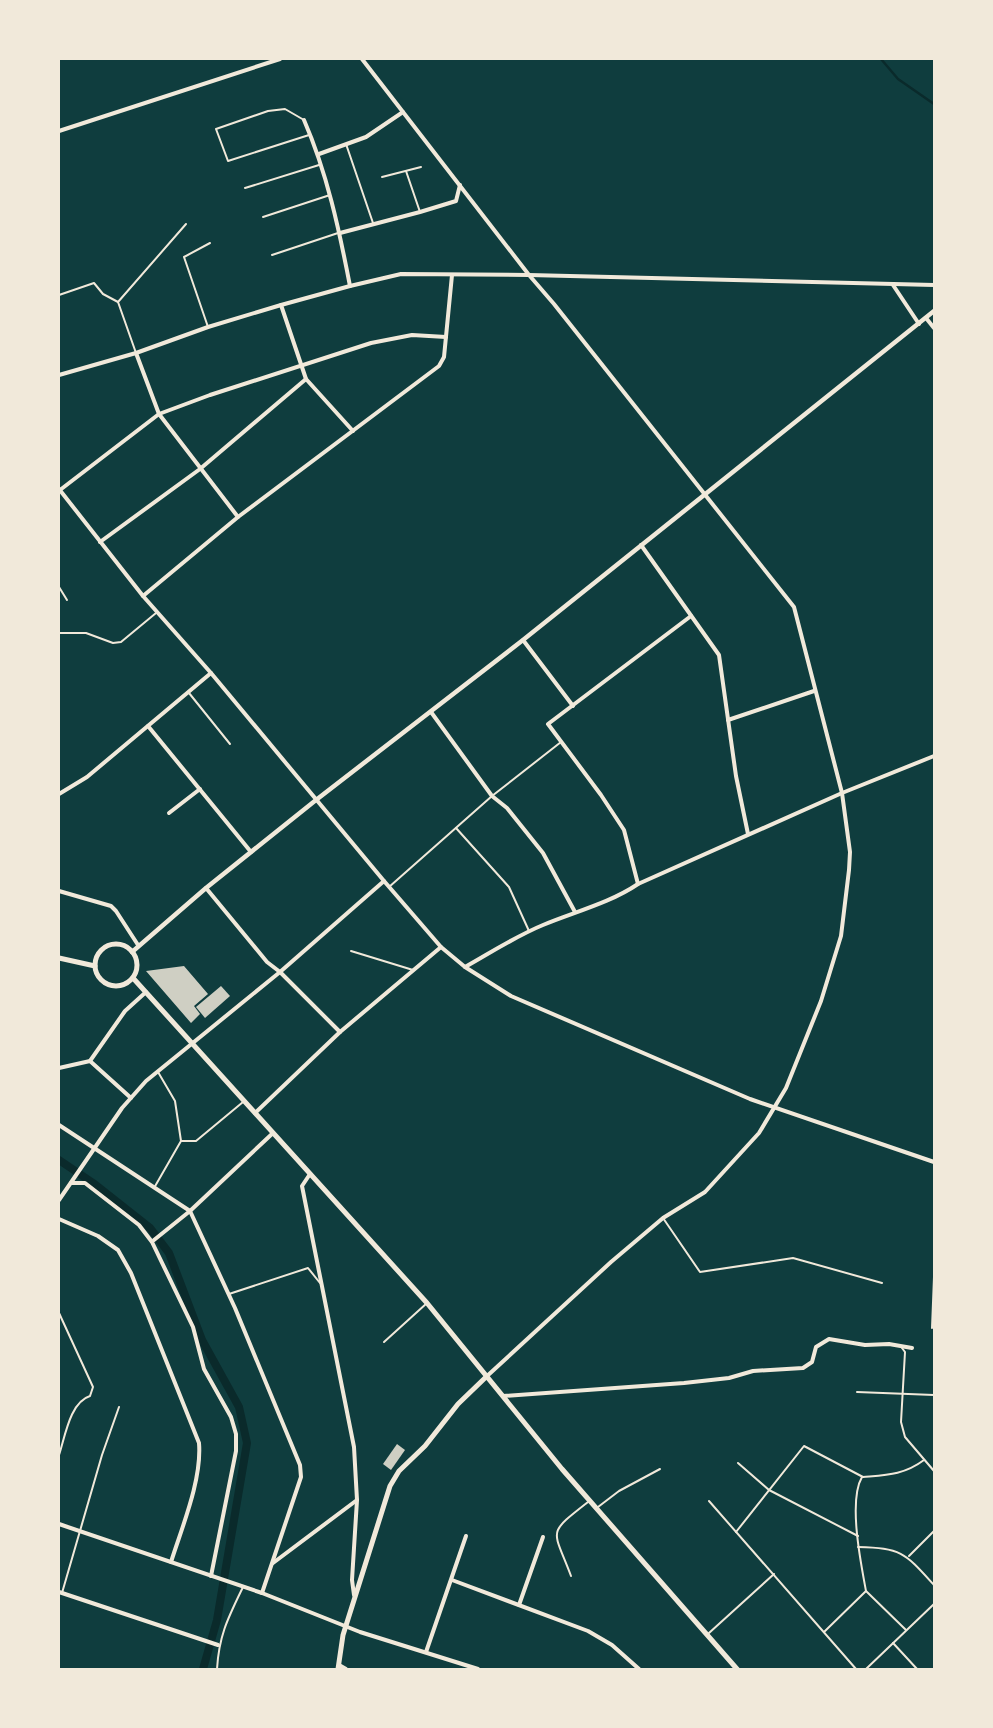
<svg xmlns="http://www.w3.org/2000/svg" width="993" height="1728" viewBox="0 0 993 1728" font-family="'Fira Sans',sans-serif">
	<rect width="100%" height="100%" fill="#0f3d3e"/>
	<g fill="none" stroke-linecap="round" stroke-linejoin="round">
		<polyline stroke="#0a2a2b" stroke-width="2.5" points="881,59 898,79 934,104"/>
		<polyline stroke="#0a2a2b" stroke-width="8" points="59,1160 93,1183 150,1228 169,1253 202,1340 239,1407 247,1443 217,1620 203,1669"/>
	</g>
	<g fill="#cfcfc3">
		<polygon points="184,966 208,994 194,1006 200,1014 191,1023 146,971"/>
		<polygon points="221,986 230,996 205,1018 196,1007"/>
		<polygon points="397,1444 405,1450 391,1470 383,1464"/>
	</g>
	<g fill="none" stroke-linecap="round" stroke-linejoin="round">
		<g stroke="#f1e9da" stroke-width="2">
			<polyline points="304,120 285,109 268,111 216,129 228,161 309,135"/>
			<polyline points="346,144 373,223"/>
			<polyline points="406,171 420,212"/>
			<polyline points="382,177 421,167"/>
			<polyline points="245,188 319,165"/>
			<polyline points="263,217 330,195"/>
			<polyline points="272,255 338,233"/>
			<polyline points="59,295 94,283 103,294 118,302"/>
			<polyline points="208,327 184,257 210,243"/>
			<polyline points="136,353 118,302 186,224"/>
			<polyline points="59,587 67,600"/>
			<polyline points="59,633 86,633 113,643 121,642 156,613"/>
			<polyline points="189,693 230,744"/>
			<polyline points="456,828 509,887 529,931"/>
			<polyline points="389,887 492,796 561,742"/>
			<polyline points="351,951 413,970"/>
			<polyline points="181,1141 196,1141 243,1102"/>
			<polyline points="154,1188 181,1141 175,1101 158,1072"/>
			<polyline points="663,1218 700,1272 793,1258 882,1283"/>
			<polyline points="229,1294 308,1268 320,1283"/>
			<path d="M59,1313L93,1387L90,1396C70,1402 65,1437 59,1455"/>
			<polyline points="932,1328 934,1277"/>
			<polyline points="384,1342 427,1303"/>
			<polyline points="902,1348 905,1352 901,1422 905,1437 934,1471"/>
			<polyline points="857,1392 934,1395"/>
			<polyline points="738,1463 769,1490 858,1536"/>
			<path d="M863,1477C886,1475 904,1475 924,1460"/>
			<polyline points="709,1501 856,1669"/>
			<polyline points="598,1507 619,1491 660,1469"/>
			<polyline points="736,1532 804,1446 863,1477"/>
			<path d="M858,1547C902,1548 905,1553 934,1585"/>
			<polyline points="909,1556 934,1531"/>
			<path d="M571,1576C553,1528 546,1535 588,1502"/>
			<polyline points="866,1591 906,1630"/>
			<polyline points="62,1593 102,1455 119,1407"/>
			<path d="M824,1632L866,1591C861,1564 848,1501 862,1477"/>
			<polyline points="709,1633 774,1574"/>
			<polyline points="893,1643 917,1669"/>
			<path d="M217,1669C219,1635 228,1618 243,1587"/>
			<polyline points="866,1669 934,1604"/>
		</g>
		<g stroke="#f1e9da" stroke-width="4">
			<polyline points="362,59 529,275 554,304 794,607 842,793 850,852 849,870 841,936 821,1001 786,1088 759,1133 705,1192 663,1218 611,1262 486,1377"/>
			<path d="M304,120C327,173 339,229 350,286"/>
			<polyline points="59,131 280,59"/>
			<polyline points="319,154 366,137 403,112"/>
			<polyline points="340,233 420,212 456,201 460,185"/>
			<polyline points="893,285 919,324"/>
			<polyline points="281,305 306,379 353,431"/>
			<polyline points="926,318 934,328"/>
			<polyline points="136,353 159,414 238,517"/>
			<polyline points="59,375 136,353 208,327 281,305 350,286 401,274 529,275 934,285"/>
			<polyline points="59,489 143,596 211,673 384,881 441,947 465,967 511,996 750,1099 934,1162"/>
			<polyline points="60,490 159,414 210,395 371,343 412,335 446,337"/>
			<polyline points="100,542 200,469 306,379"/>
			<polyline points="641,545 719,655 736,776 748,834"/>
			<polyline points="143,596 238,517 439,366 444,357 452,275"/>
			<polyline points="523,640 573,706"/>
			<polyline points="431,712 492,796 507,808 543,853 575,912"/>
			<polyline points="728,720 814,691"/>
			<polyline points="148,726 251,852"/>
			<polyline points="59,794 87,777 211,673"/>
			<polyline points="169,813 200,789"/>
			<polyline points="638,884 624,830 601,795 548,724 691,616"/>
			<polyline points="206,888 267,962 280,972 340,1032"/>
			<polyline points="59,891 111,906 116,911 138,945"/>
			<path d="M465,967C490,953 516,936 543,925C574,912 610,903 638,884L842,793L934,756"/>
			<polyline points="90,1061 131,1098"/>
			<polyline points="59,1068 90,1061 125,1011 146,992"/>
			<polyline points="255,1113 340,1032 441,947"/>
			<polyline points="59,1125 190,1211 235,1308 300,1465 301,1477 262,1593"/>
			<polyline points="310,1174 302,1186 354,1447 357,1500 352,1580 354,1595"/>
			<polyline points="71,1183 85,1183 139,1225 152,1242 193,1327 204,1369 231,1417 236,1434 236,1451 211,1576"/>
			<polyline points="59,1200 122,1108 146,1081 280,972 384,881"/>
			<path d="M59,1219L98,1236L118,1250L131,1273L199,1443C202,1480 182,1527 171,1562"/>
			<polyline points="154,1240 190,1211 273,1133"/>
			<polyline points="503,1396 684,1383 729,1378 753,1371 803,1368 812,1362 816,1347 829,1339 865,1345 889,1344 912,1348"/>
			<polyline points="59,1524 262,1593 360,1632 478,1669"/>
			<polyline points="273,1563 357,1500"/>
			<polyline points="452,1580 588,1631 612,1645 639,1669"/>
			<polyline points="59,1592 218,1645"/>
			<polyline points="519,1605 543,1537"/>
			<polyline points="426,1652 466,1536"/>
			<polyline points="339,1665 346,1669"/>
		</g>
		<polyline stroke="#f1e9da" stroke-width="4.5" points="132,952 206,888 316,800 523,640 934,311"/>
		<g stroke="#f1e9da" stroke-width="5">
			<circle cx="116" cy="965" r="21"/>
			<polyline points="59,958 95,966"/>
			<polyline points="133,978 427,1303 562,1469 737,1669"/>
			<polyline points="338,1669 343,1635 390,1486 399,1471 425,1446 458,1404 486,1377"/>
		</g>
	</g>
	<rect width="993" height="1728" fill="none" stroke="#f1e9da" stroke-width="120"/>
</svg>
